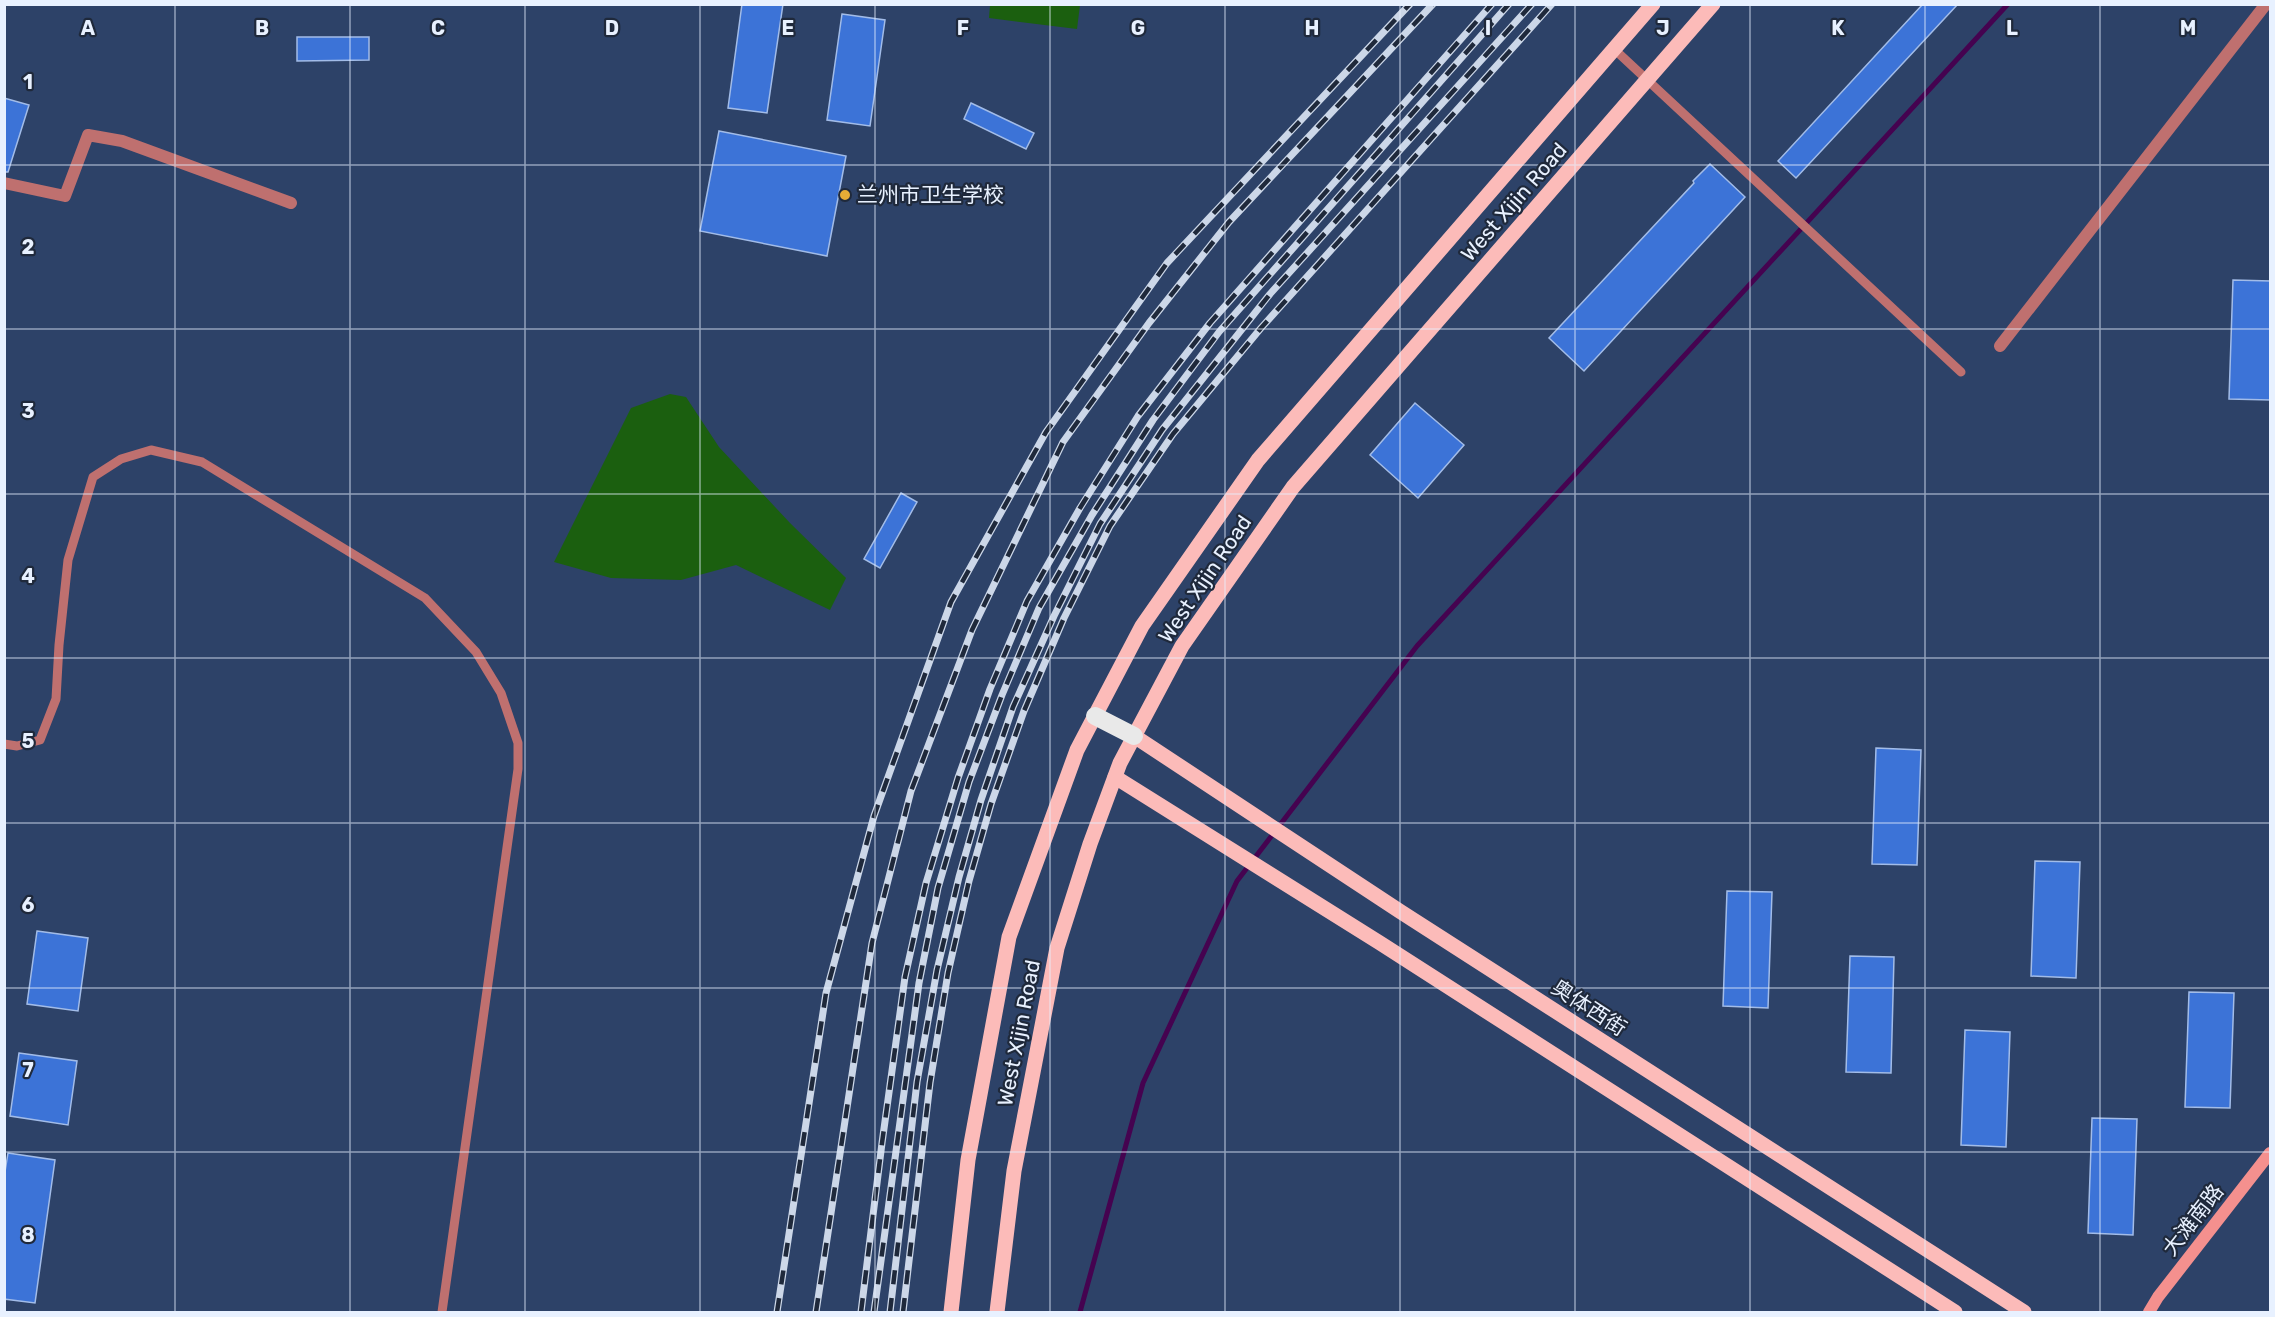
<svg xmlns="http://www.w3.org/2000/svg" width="2275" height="1317" viewBox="0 0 2275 1317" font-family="Rubik,'Noto Sans SC',sans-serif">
	<rect width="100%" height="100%" fill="#2d4268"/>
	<g fill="#1b5f0f">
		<polygon points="990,5 1080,5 1077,29 989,18"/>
		<polygon points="670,394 686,397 719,447 790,523 846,578 830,610 736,565 681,580 611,578 554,562 631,408"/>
	</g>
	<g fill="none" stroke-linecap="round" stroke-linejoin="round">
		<polyline stroke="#450350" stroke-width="5" points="1080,1312 1143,1083 1237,881 1417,646 2008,4"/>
	</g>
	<g fill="#3c73d7" stroke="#a2bce8" stroke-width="1.5">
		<polygon points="742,4 783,4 767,113 728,108"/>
		<polygon points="1923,4 1958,4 1796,178 1778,161"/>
		<polygon points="842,14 885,20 870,126 827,120"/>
		<polygon points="297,37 369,37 369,60 297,61"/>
		<polygon points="4,98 29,105 8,172 4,172"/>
		<polygon points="971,103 1034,133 1026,149 964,119"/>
		<polygon points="719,131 846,156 827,256 700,231"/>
		<polygon points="1710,164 1745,197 1584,371 1549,338 1694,183 1693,181"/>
		<polygon points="2233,280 2271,281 2271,400 2229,399"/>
		<polygon points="1415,403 1464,445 1418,498 1370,455"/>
		<polygon points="901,493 917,502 880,568 864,559"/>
		<polygon points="1876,748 1921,750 1917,865 1872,864"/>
		<polygon points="2035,861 2080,862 2076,978 2031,976"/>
		<polygon points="1727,891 1772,892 1768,1008 1723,1006"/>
		<polygon points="37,931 88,938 78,1011 27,1004"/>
		<polygon points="1850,956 1894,957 1891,1073 1846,1072"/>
		<polygon points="2189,992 2234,993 2230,1108 2185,1107"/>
		<polygon points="1965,1030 2010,1032 2006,1147 1961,1145"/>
		<polygon points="19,1053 77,1061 68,1125 10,1116"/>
		<polygon points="2092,1118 2137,1119 2133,1235 2088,1233"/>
		<polygon points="8,1153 55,1160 35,1303 4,1299 4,1178"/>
	</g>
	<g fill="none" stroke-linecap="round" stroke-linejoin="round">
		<g stroke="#bf706f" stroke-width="9">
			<polyline points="1614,49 1961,372"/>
			<polyline points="4,744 17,746 40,740 56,699 59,645 68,560 93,477 121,459 151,450 202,462 425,598 476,652 501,693 518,743 518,769 442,1312"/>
		</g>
		<g stroke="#bf706f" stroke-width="12">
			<polyline points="4,183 65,196 88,135 122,141 291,203"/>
			<polyline points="2000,346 2266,4"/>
		</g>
		<polyline stroke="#f4908e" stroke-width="12" points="2149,1312 2158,1297 2270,1153"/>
		<g stroke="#fcbbb9" stroke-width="15">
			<polyline points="1134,736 1401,912 2024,1312"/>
			<polyline points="1115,777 1380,943 1955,1312"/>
			<polyline points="951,1312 968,1160 1009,937 1077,750 1142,626 1258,460 1653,4"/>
			<polyline points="997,1312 1014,1171 1057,948 1090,844 1120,763 1182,646 1293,487 1713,4"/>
		</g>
		<polyline stroke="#e9e9e9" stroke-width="18" points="1095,716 1134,736"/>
		<defs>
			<g id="rail">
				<polyline points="777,1312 826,993 874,816 951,602 1046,432 1167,263 1410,4"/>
				<polyline points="816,1312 872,943 911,791 972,630 1063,442 1149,323 1229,222 1433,4"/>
				<polyline points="861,1312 882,1143 905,977 926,883 958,778 990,689 1027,601 1080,508 1138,416 1210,323 1492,4"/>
				<polyline points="874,1312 919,983 938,888 969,782 1002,695 1039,608 1092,515 1153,420 1219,332 1509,4"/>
				<polyline points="890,1312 917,1082 937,970 959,877 981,800 1013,707 1054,616 1100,524 1162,430 1270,294 1532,4"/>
				<polyline points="903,1312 930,1083 948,973 969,881 991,804 1024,711 1064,618 1110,526 1173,434 1261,328 1552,4"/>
			</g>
		</defs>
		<use href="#rail" stroke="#ccd7e8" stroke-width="7"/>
		<use href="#rail" stroke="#1f293b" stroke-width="4.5" stroke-dasharray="14" stroke-linecap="butt"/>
	</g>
	<path fill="none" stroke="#e8f1ff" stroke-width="1.5" stroke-opacity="0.55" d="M175,4V1312M350,4V1312M525,4V1312M700,4V1312M875,4V1312M1050,4V1312M1225,4V1312M1400,4V1312M1575,4V1312M1750,4V1312M1925,4V1312M2100,4V1312M4,165H2270M4,329H2270M4,494H2270M4,658H2270M4,823H2270M4,988H2270M4,1152H2270"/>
	<circle fill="#e6ac36" stroke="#1f293b" stroke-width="2" cx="845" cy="195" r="6"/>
	<g text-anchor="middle" stroke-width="4.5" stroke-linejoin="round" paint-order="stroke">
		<g font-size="21" fill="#e8f1ff" stroke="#1f293b" text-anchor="start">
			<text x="857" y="202">兰州市卫生学校</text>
		</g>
		<g font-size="21" fill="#e8f1ff" stroke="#1f293b">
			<text transform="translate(1514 202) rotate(-49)" y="7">West Xijin Road</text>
			<text transform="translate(1205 579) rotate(-56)" y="7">West Xijin Road</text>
			<text transform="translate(1589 1008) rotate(33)" y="7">奥体西街</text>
			<text transform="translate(1019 1033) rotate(-79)" y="7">West Xijin Road</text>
			<text transform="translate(2193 1220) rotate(-52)" y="7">大滩南路</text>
		</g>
	</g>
	<g font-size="20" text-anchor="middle" font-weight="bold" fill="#e8f1ff" stroke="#1f293b" stroke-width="4.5" stroke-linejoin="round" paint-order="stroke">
		<text x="88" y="35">A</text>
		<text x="262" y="35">B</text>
		<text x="438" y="35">C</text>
		<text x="612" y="35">D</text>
		<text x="788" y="35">E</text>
		<text x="963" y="35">F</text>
		<text x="1138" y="35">G</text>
		<text x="1312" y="35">H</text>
		<text x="1488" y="35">I</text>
		<text x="1663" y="35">J</text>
		<text x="1838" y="35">K</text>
		<text x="2012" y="35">L</text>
		<text x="2188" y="35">M</text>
		<text x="28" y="89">1</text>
		<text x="28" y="254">2</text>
		<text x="28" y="418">3</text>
		<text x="28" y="583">4</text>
		<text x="28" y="748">5</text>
		<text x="28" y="912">6</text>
		<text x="28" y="1077">7</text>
		<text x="28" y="1242">8</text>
	</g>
	<rect width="2275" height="1317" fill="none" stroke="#e8f1ff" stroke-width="12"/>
</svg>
